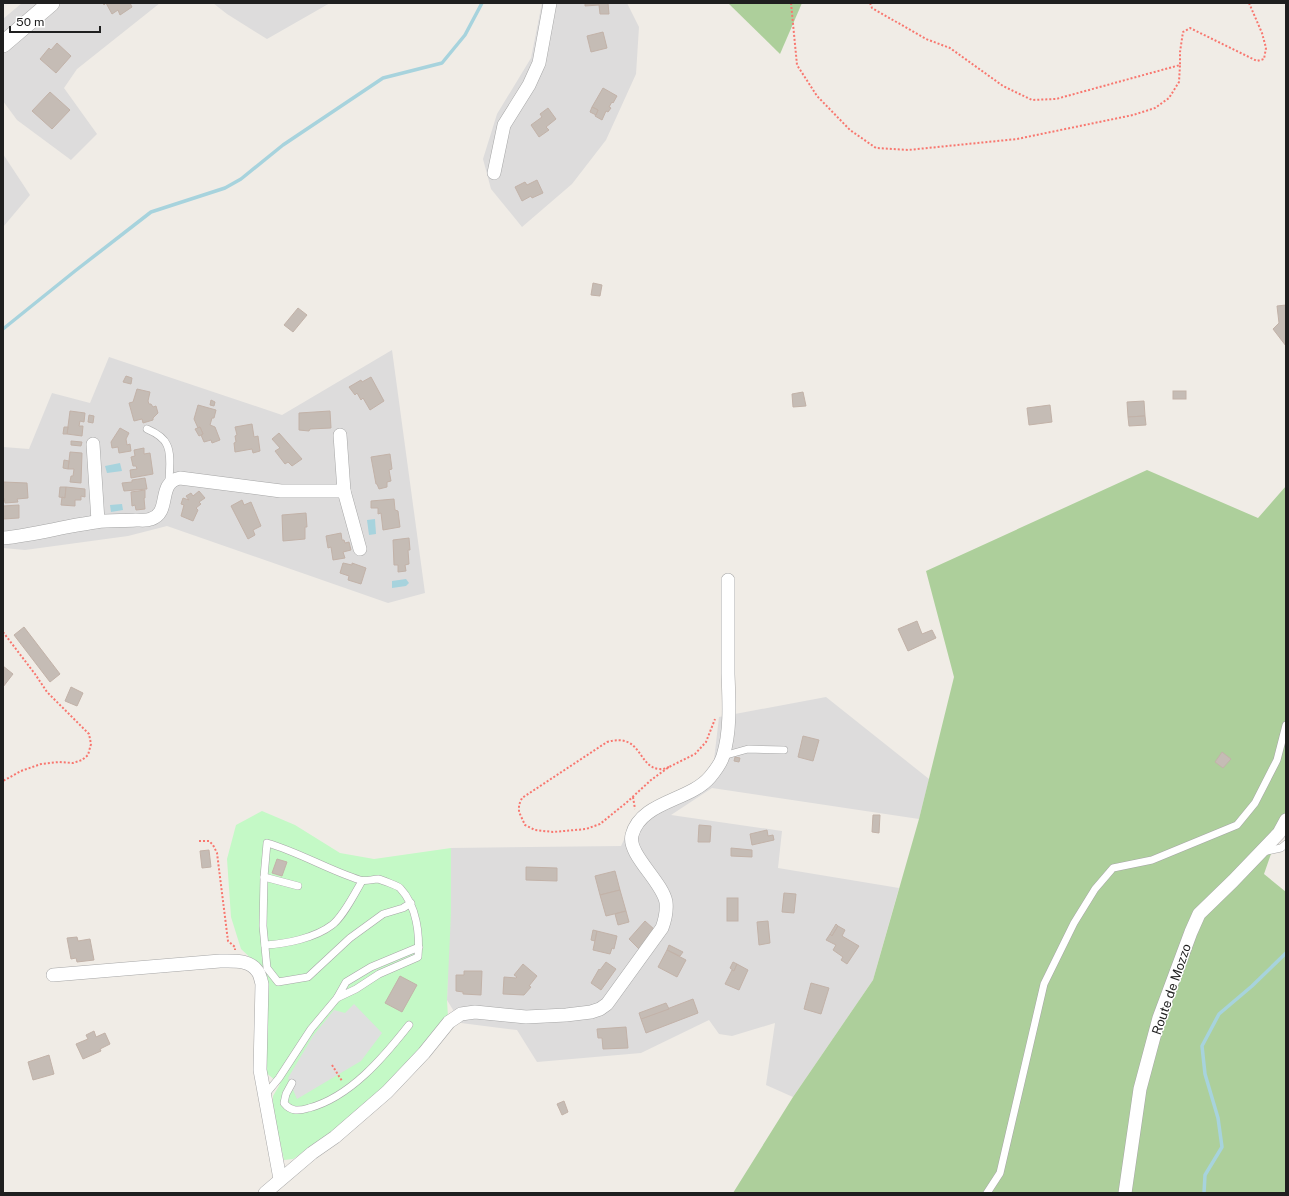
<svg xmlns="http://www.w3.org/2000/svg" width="1289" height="1196" viewBox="0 0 1289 1196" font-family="'Public Sans',sans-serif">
	<rect width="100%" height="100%" fill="#f0ece6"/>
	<g fill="#dddcdc">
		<polygon points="22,3 160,3 77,69 64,88 97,134 71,160 17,120 3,101 3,19"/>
		<polygon points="213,3 330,3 267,39 227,14"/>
		<polygon points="542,3 627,3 639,27 636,74 606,140 572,184 522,227 491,189 483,159 497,114 531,58"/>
		<polygon points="3,154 30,195 3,227"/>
		<polygon points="392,350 425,593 388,603 167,526 128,536 25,550 3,548 3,447 29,449 52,393 90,403 109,357 282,415"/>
		<polygon points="826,697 929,779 919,819 712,788 671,815 782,831 778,868 899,888 873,980 793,1097 766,1085 775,1023 732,1036 719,1034 709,1020 641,1053 537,1062 517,1030 461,1023 447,1000 451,848 621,846 637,813 701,778 714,760 719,717"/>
	</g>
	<g fill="#adcf9b">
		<polygon points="728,3 802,3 780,54"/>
		<polygon points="1147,470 1258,518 1286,486 1286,811 1264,874 1286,892 1286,1193 733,1193 793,1097 873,980 919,819 954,677 926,571"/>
	</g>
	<polygon fill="#c4f9c6" points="262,811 295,825 340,853 374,859 451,848 451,913 447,1000 448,1017 384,1089 332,1133 293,1159 284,1160 273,1110 273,1096 280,1084 265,1072 268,978 256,963 241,949 231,917 227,859 236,825"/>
	<polygon fill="#dfdfdf" points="354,1004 382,1033 361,1061 297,1099 288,1078 313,1036 334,1010 345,1013"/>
	<g fill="#a7d3dd">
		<polygon points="120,463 122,471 107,473 105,466"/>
		<polygon points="122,504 123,510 111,512 110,505"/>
		<polygon points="375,519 376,534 369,535 367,520"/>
		<polygon points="406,579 409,583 406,586 392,588 392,581"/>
	</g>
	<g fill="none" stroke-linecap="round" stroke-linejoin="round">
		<g stroke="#a7d3dd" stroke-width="3.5">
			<polyline points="3,329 75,271 151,212 225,188 241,179 283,145 383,78 442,63 465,35 482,3"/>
			<polyline points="1204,1193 1205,1175 1222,1147 1218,1118 1205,1074 1202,1046 1219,1014 1252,986 1286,953"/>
		</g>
	</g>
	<g fill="#c5bcb5" stroke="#c2b2a8">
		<polygon points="103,3 130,3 132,7 120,15 118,10 112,14 106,3 104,5"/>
		<polygon points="585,3 608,3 609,14 600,14 599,5 585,6"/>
		<polygon points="603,32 607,48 591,52 587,36"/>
		<polygon points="57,43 71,56 56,73 40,59 49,48 51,50"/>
		<polygon points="603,88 617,96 613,103 612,102 609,107 611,108 608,112 606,111 602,120 595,116 598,110 592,107"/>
		<polygon points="50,92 70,110 52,129 32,111"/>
		<polygon points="592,107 598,110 596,115 590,112"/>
		<polygon points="548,108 556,119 546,127 549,130 539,137 531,125 542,117 540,114"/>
		<polygon points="537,180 543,193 532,198 531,196 522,201 515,187 525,182 527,185"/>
		<polygon points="593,283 602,285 600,296 591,295"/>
		<polygon points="1286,305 1286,346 1273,329 1279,323 1277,306"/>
		<polygon points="298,308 307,315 293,332 284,325"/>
		<polygon points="126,376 132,378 131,384 123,382"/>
		<polygon points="371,377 384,401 370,410 363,398 361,400 357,393 355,395 349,387 361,380 362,382"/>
		<polygon points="137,389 150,392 148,401 149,404 151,404 153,407 156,406 158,413 153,418 153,420 143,423 142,419 134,421 129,403 133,402"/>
		<rect x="1173" y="391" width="13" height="8"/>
		<polygon points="803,392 806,406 793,407 792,394"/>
		<polygon points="211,400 215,402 214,406 210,405"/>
		<polygon points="1144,401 1145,416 1128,417 1127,402"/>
		<polygon points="198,405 216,410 214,418 212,418 210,425 215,427 220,440 212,443 211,440 204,442 201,435 203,434 200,427 198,428 194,419"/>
		<polygon points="1050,405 1052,422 1029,425 1027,408"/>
		<polygon points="70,411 85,413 84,422 80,421 79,426 83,426 82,436 67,434"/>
		<polygon points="330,411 331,428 310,429 309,431 299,430 299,413"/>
		<polygon points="89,415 94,416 93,423 88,422"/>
		<polygon points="1145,416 1146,425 1129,426 1128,417"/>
		<polygon points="252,424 254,437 258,436 260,451 253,453 252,449 235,452 234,443 236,442 235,436 237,435 235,427"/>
		<polygon points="64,427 68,427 67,434 63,434"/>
		<polygon points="200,427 203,434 199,436 195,429"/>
		<polygon points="120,428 129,433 126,439 127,445 130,444 131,451 119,453 118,447 112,448 111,442"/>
		<polygon points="279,433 302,459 292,466 288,462 285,464 275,451 280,448 272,439"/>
		<polygon points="71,441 82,442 81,446 71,445"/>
		<polygon points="144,448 144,454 150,453 153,474 131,478 130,470 137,469 136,466 133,466 131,457 135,456 134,450"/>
		<polygon points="70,452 82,453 81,483 70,482 71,476 73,476 74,469 68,469"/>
		<polygon points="390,454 392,469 389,470 391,481 387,482 387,487 379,489 377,484 376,484 371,457"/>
		<polygon points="64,460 69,461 68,469 63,468"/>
		<polygon points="145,478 147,489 124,491 122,483 132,482 132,480"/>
		<polygon points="3,482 27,483 28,498 17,499 18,502 5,503 4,498 3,498"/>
		<polygon points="60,487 66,487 65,498 59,497"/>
		<polygon points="66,487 85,489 85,497 81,496 81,500 75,500 75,506 61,505 62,497 65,498"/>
		<polygon points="145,490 145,498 144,498 145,509 136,510 135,505 132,506 131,492"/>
		<polygon points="199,491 205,498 199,502 201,504 196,508 198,510 193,521 181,516 184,505 181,504 183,498 189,500 186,496 191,493 193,496"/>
		<polygon points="394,499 395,510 398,511 400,527 383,530 381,513 378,514 378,508 371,508 371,501"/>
		<polygon points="242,500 244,505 251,502 261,526 253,530 255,535 248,539 231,506"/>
		<polygon points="19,505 19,518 3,519 3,506"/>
		<polygon points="306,513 307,527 305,527 305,539 283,541 282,515"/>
		<polygon points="341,533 342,540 344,540 345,543 349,542 351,550 343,552 345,558 333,560 331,547 328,548 326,536"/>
		<polygon points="409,538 410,550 408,550 409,564 405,565 406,571 398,572 398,565 394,565 393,540"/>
		<polygon points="343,563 352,565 352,563 366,568 361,584 348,580 349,576 340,573"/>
		<polygon points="917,621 922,634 932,630 936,638 908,651 898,629"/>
		<polygon points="24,627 60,674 50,682 14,635"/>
		<polygon points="3,666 13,674 3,687"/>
		<polygon points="71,687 83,693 77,706 65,701"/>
		<polygon points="803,736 819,740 813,761 798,757"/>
		<polygon points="1222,752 1231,759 1223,768 1215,762"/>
		<polygon points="735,757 740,758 739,762 734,761"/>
		<polygon points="873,815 880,815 879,833 872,832"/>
		<polygon points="699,825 711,826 710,842 698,842"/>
		<polygon points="767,830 768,836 773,835 774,840 752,845 750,834"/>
		<polygon points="731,848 752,850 752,857 731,856"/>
		<polygon points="209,850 211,867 202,868 200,851"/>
		<polygon points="277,859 287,862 282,876 272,873"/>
		<polygon points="526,867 557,868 557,881 526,880"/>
		<polygon points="615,871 620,890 600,895 595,876"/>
		<polygon points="620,890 626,911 606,916 600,895"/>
		<polygon points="784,893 796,894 794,913 782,912"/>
		<rect x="727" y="898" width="11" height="23"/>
		<polygon points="626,911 629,922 618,925 615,914"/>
		<polygon points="645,921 655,930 640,950 629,939"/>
		<polygon points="768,921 770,943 759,945 757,922"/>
		<polygon points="836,924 838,926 832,936 830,934"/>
		<polygon points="838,926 845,930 842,936 859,946 847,964 841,960 843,957 833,950 836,945 826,940 830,934 832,936"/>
		<polygon points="593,930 597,931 595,941 591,940"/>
		<polygon points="597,931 617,936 614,949 612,948 610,954 593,950"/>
		<polygon points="77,937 78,941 90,939 94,960 77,962 76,958 71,959 67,938"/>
		<polygon points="669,945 683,952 680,956 667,950"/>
		<polygon points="667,950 686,960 677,977 658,967"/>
		<polygon points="606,962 616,969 601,990 591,983 599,969 600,970"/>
		<polygon points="733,962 737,964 734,971 730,968"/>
		<polygon points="523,964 537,976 529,986 531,987 524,995 503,994 504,977 516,978 517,977 514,975"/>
		<polygon points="737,964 748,970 739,990 725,984 732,970 734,971"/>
		<polygon points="464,971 482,971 481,995 463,994 463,992 456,991 456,975 464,975"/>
		<polygon points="400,976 417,985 402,1012 385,1003"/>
		<polygon points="811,983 829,988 821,1014 804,1009"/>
		<polygon points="693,999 698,1013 646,1033 641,1019"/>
		<polygon points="666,1003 669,1009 641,1019 639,1013"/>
		<polygon points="626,1027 628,1048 603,1049 602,1038 598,1038 597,1029"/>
		<polygon points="94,1031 96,1037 105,1033 110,1044 100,1049 101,1051 83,1059 76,1044 88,1039 86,1035"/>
		<polygon points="49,1055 54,1074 33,1080 28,1062"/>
		<polygon points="564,1101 568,1112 562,1115 557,1104"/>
	</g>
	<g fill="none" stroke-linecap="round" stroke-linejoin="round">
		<defs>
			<g id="service">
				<path d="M147,429C154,432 164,438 167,445C172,456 169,471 169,483"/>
				<polyline points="723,756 748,749 784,750"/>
				<polyline points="1263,852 1281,848 1286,844"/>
				<polyline points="264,877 298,886"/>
				<path d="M411,903L403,908L383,914L350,938L308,977L278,982L267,968L263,926L264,877L267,843C299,852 328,870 360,880C366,882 372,879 378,879C382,880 398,886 400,888C417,906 420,935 418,957L379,974L356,989L337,998L346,982L371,967L419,947"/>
				<path d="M265,945C286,944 315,938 332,925C343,917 355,893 362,881"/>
				<path d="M292,1083L286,1094L284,1103C291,1112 299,1111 309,1108C350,1097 383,1058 409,1025"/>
				<polyline points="265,1095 279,1078 311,1029 337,998"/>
				<polyline points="987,1193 1000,1173 1044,984 1074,923 1095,889 1113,868 1152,860 1237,825 1255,803 1277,760 1286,725"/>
			</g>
			<g id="minor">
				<polyline points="494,173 504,125 529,85 539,63 550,3"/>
				<polyline points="93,444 98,521"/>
				<polyline points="344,491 360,549"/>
				<path d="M3,538C34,535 65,526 96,522C109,520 123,521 136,520C141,520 146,521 151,519C172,512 156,483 180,478L281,491H344L340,435"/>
				<path d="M53,975L220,961C233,961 250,959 258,972C260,975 261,980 262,984L260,1070L280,1179"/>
				<path d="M265,1193L312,1153L335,1137L387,1092L424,1053L449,1022L461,1014L475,1012L526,1017L566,1015L591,1012L600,1009L607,1004L662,928C665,920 667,911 666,902C662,881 627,854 632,835C641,801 690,801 710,777C715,771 721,763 723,756C731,731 729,700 728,674C728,643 728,611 728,580"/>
				<polyline points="1125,1193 1140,1089 1159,1018 1191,932 1199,914 1233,881 1279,833 1286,820"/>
			</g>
			<polyline id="tertiary" points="3,44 51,3"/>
		</defs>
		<use href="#service" stroke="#a6a6a6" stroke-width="8"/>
		<use href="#minor" stroke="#a6a6a6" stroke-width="14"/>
		<use href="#tertiary" stroke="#a6a6a6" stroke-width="18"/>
		<g stroke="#f8776f" stroke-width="2" stroke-dasharray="2 2" stroke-linecap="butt">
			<polyline points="791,3 797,65 817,96 850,130 876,148 908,150 1017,139 1133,115 1155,108 1169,98 1179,82 1180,65"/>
			<polyline points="870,3 872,8 926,39 950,48 1003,86 1032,100 1056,99 1180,65 1180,52 1183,32 1190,28 1257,61 1264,59 1266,48 1262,33 1249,3"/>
			<polyline points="3,632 35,674 47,692 89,734 91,744 88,755 82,760 73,763 59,762 41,764 21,771 3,781"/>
			<path d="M669,767C666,768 662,770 660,769C637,768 643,732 607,742L522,798L519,805V812L525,825L535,830L553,832L586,829L600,824L626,803L651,780L669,767L695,754L706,742L715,719"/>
			<polyline points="633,797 635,809"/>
			<polyline points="199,841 209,841 213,845 217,853 228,941 235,947 235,950"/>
			<polyline points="332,1065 342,1081"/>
		</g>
		<use href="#service" stroke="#fff" stroke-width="7"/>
		<use href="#minor" stroke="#fff" stroke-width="13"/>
		<use href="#tertiary" stroke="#fff" stroke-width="17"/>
	</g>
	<g text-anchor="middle" stroke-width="3" stroke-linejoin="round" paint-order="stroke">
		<g font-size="13" fill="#1f1f1f" stroke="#fff">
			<text transform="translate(1171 989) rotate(-71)" y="5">Route de Mozzo</text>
		</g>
	</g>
	<rect width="1289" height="1196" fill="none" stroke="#1f1f1f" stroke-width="8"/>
	<path d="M10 26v6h90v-6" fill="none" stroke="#1f1f1f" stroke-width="2"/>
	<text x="16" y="26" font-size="12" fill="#1f1f1f" stroke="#ffffff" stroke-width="3" paint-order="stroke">50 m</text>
</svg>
